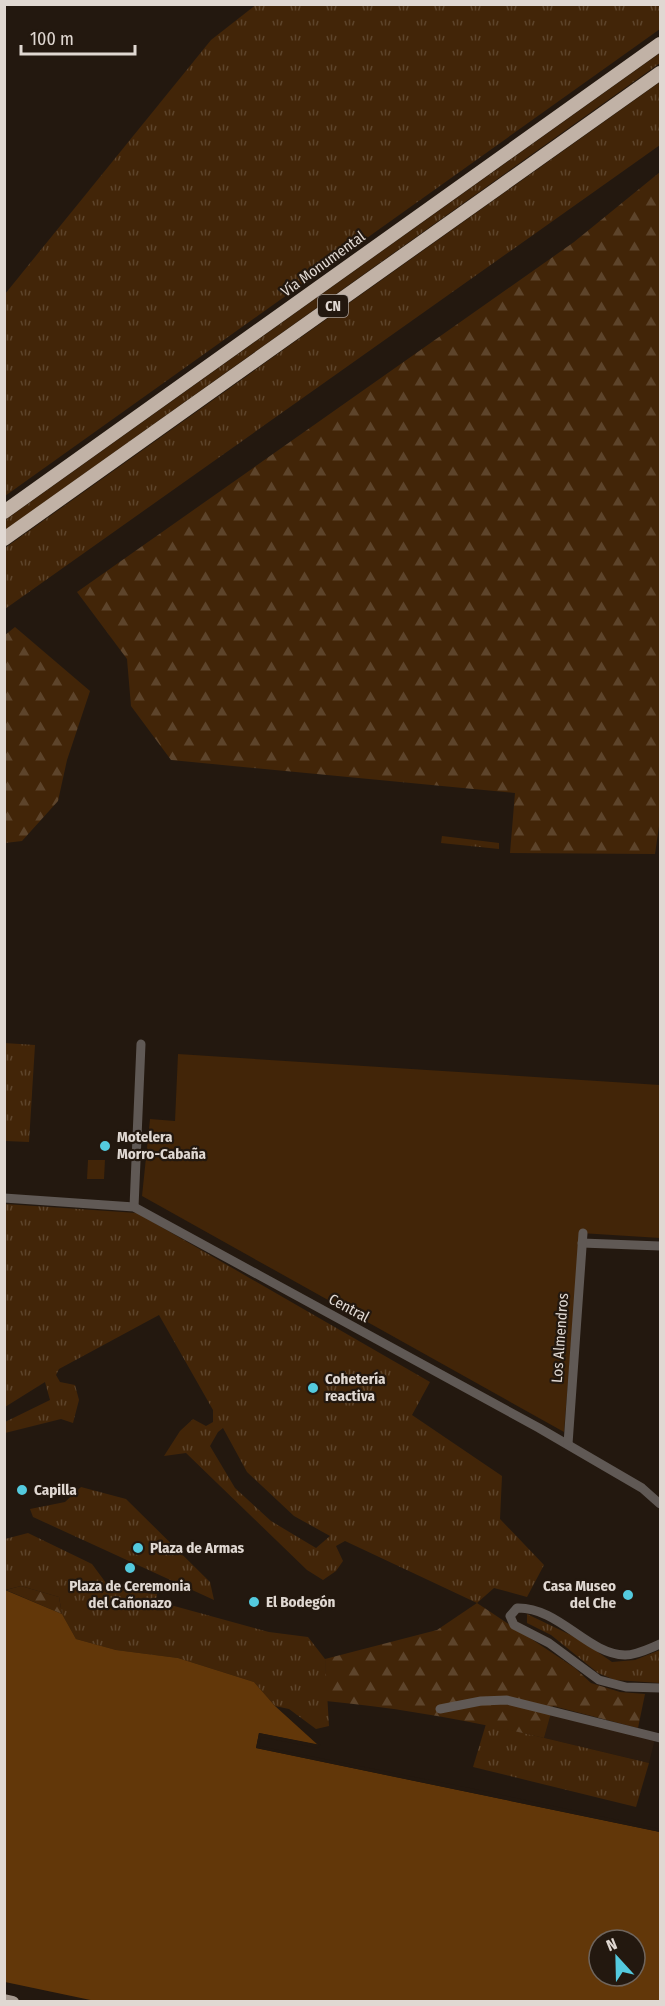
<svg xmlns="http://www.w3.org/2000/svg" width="665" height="2006" viewBox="0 0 665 2006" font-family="'Fira Sans Condensed',sans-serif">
	<defs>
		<pattern id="grass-tufts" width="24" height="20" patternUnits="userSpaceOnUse" patternTransform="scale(1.5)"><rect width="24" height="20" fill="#422508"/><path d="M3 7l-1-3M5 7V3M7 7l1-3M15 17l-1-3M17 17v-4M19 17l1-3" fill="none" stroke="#5d442b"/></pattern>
		<pattern id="forest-firs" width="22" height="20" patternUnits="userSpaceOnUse" patternTransform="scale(1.5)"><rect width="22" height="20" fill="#422508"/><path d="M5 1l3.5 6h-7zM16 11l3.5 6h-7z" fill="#5d442b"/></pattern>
	</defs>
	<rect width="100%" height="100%" fill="#23180f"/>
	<polygon fill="#2c1c0f" points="551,1713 655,1739 649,1763 544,1738"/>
	<g fill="url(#grass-tufts)" fill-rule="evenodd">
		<polygon points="257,4 660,5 660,29 5,496 5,294 211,40"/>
		<polygon points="660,53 660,63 5,530 4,521"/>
		<polygon points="660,82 660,145 5,609 5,548"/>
		<polygon points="442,836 499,843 499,849 441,843"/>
		<polygon points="4,1043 35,1045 29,1142 5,1141"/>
		<path d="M5,1204L137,1213L430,1382L412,1415L502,1476L500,1519L544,1565L527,1597L494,1588L477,1603L345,1541L336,1546L343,1561L336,1571L323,1580L307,1570L186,1453L164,1456L180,1431L193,1419L206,1426L213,1422V1410L159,1315L59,1369L56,1375L60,1382L75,1385L79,1400L73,1423L61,1419L5,1433V1422L50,1400L45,1382L5,1407ZM223,1428L247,1472L294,1516L330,1536L316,1548L271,1521L235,1488L210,1446L218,1432Z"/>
		<polygon points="81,1487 126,1499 210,1582 214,1600 33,1517 30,1509 65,1502"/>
		<polygon points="28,1533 92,1564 106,1583 119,1584 133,1592 157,1594 156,1601 269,1632 308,1637 325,1659 329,1726 316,1729 289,1709 275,1706 254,1682 178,1658 116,1650 76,1639 62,1614 59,1597 21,1586 5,1590 5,1539"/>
		<polygon points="527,1614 579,1639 612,1662 635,1660 660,1650 660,1683 615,1680 598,1673 551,1635 527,1623"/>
		<polygon points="486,1724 649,1763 636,1807 473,1767"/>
	</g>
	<g fill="url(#forest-firs)">
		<polygon points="660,172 660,819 655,854 510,853 515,793 171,760 131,706 127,659 77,592 574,242"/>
		<polygon points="15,627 90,691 67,760 58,801 22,841 5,843 5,635"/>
		<polygon points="21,1586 59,1597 62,1614 6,1590"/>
		<path d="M477,1603L575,1668L591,1683L620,1692L645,1694L638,1728L553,1706L544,1738C472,1721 400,1708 326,1701L325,1659L437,1630Z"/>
	</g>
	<g fill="#422508">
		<polygon points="178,1054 660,1085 660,1238 580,1233 564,1432 142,1196 150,1119 175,1121"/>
		<polygon points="88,1160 105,1160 104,1179 87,1179"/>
	</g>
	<path fill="#623709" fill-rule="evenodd" d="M5,1590L62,1614L76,1639L116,1650L178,1658L254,1682L275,1706L318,1745L259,1733L256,1748L660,1832V2001L100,2002L5,1982ZM599,1940H635V1976H599Z"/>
	<polygon fill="#23180f" points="259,1733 321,1745 318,1748 261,1737 259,1746 470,1788 660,1829 660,1832 256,1748"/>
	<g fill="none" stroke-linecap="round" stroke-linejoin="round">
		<g stroke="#605955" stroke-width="9">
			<polyline points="4,1198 134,1207 539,1428 642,1488 660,1504"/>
			<polyline points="134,1207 141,1044"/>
			<polyline points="582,1243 660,1246"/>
			<polyline points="568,1444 583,1233"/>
			<path d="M660,1644C650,1648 637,1655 625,1655C587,1654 559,1607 517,1608L510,1616L514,1625L549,1643L599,1680L626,1687L660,1688"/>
			<polyline points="440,1709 481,1701 507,1700 660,1738"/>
		</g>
		<polyline stroke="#a5998f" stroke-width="12" points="4,2000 13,2002"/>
		<g stroke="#c1b2a6" stroke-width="14">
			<polyline points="4,512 660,44"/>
			<polyline points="4,539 660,73"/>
		</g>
	</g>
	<g fill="#54cade" stroke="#23180f" stroke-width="2">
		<circle cx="105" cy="1146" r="6"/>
		<circle cx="313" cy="1388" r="6"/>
		<circle cx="22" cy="1490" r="6"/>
		<circle cx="138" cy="1548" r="6"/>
		<circle cx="130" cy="1568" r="6"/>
		<circle cx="628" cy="1595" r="6"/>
		<circle cx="254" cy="1602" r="6"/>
	</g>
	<g text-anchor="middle" stroke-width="4.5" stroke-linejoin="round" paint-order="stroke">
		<rect fill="#23180f" stroke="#a79e98" stroke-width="1.5" x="318" y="295" width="30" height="22" rx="4.5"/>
		<g font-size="14" font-weight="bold" fill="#e0d8d2">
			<text x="333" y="311">CN</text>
		</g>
		<g font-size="15" fill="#e0d8d2" stroke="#23180f">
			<text transform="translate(323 264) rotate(-36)" y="5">Vía Monumental</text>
			<text transform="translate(349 1308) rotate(28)" y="5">Central</text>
			<text transform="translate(560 1338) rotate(-86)" y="5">Los Almendros</text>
		</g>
		<g font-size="15" font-weight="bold" fill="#e0d8d2" stroke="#23180f" text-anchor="start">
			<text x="117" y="1142">Motelera<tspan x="117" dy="17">Morro-Cabaña</tspan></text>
			<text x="325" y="1384">Cohetería<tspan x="325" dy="17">reactiva</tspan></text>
			<text x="34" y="1495">Capilla</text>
			<text x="150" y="1553">Plaza de Armas</text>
			<text x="130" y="1591" text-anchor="middle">Plaza de Ceremonia<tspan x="130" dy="17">del Cañonazo</tspan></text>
			<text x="616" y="1591" text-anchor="end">Casa Museo<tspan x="616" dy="17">del Che</tspan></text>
			<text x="266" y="1607">El Bodegón</text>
		</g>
	</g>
	<rect width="665" height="2006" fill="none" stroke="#e0d8d2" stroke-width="12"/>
	<g transform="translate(617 1958) rotate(338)"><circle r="28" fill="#23180f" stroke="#6f655d" stroke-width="1.5"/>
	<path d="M0-4.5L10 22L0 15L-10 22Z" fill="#54cade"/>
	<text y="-9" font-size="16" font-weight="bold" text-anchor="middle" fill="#e0d8d2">N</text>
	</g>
	<path d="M21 45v9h114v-9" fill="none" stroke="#e0d8d2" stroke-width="3"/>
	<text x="30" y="45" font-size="18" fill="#e0d8d2" stroke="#23180f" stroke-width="4.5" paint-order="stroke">100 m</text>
</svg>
